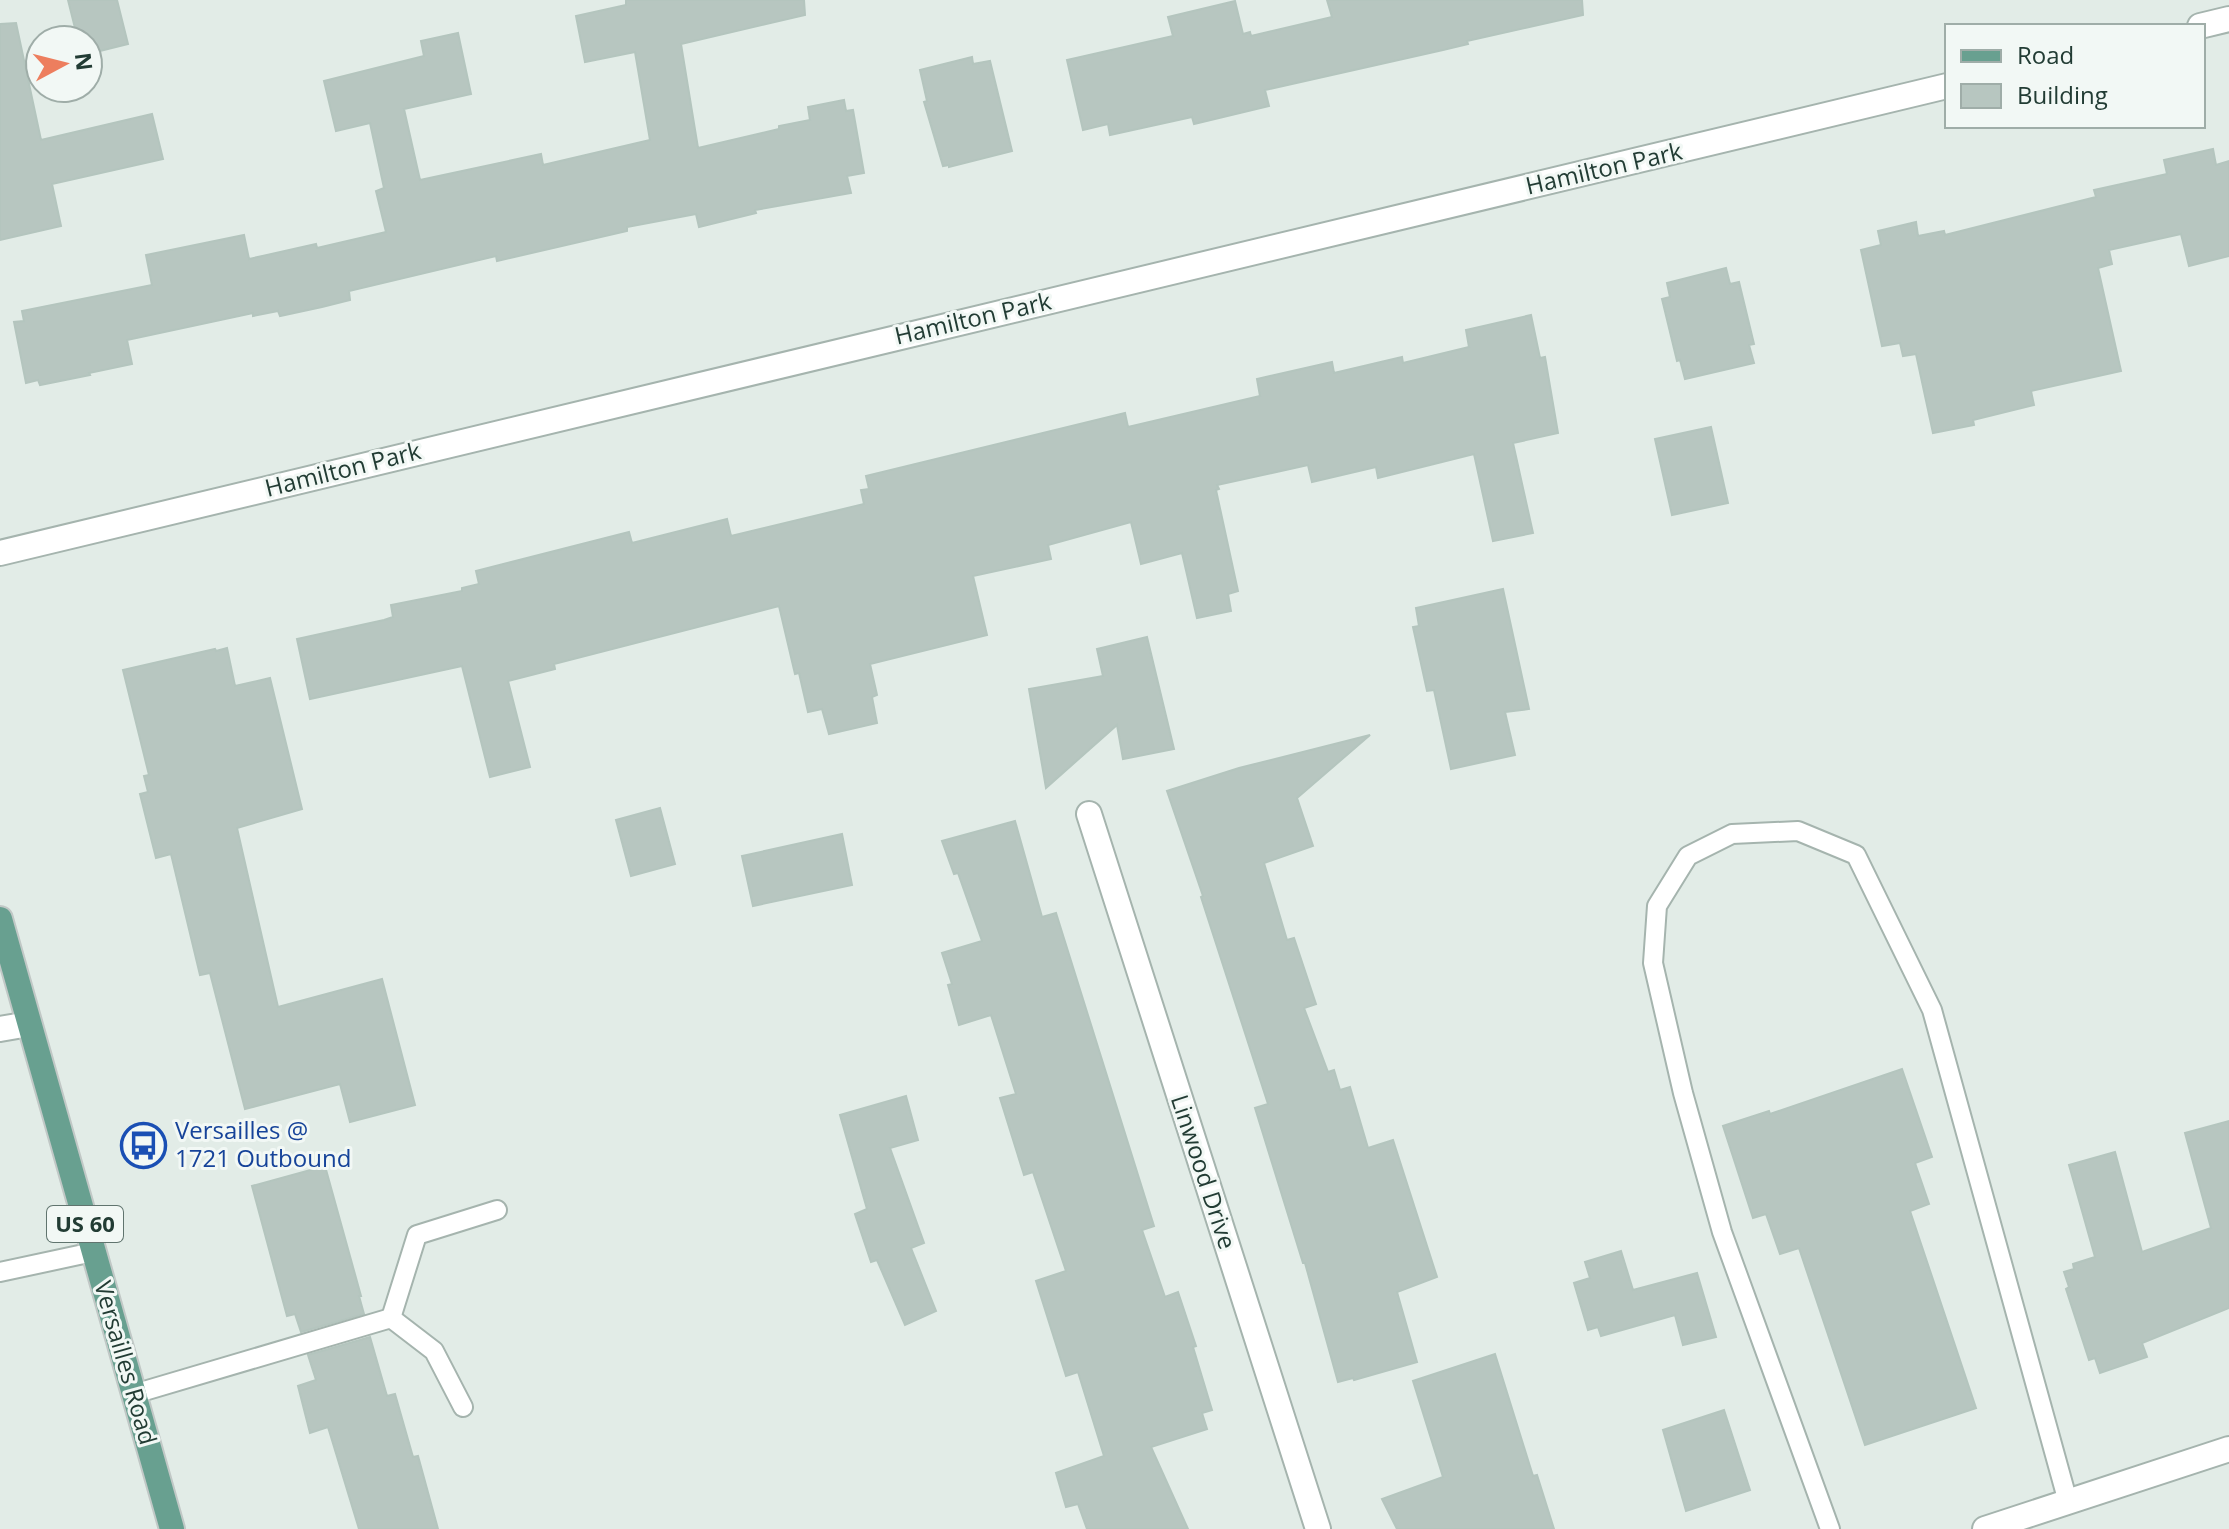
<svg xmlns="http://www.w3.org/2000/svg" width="2229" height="1529" viewBox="0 0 2229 1529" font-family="'Open Sans',sans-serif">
	<rect width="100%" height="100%" fill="#e2ece7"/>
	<g fill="#b7c6c0" stroke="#b4c5be" stroke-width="2">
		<polygon points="68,0 117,0 128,44 88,54 88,40 78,40"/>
		<polygon points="626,0 804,0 805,15 681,44 698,148 779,129 779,126 810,120 808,107 844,100 846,111 853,110 864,173 847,176 851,193 755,210 756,213 699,227 696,214 627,227 627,231 497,261 496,256 349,291 350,300 322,307 280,316 278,311 253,316 253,313 127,340 132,364 89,373 90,375 40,385 38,380 26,383 14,322 24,321 22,311 152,285 146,255 244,235 249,259 316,244 317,248 386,232 376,191 384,188 370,123 336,131 324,81 424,56 421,41 458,33 471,94 404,109 420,180 541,154 543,165 650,140 635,52 585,62 576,16 626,5"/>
		<polygon points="1327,0 1582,0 1583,15 1467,41 1468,44 1443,50 1265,90 1269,106 1194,124 1192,117 1110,135 1108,124 1083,130 1067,60 1173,36 1168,17 1235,1 1243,34 1250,32 1251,36 1332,17"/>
		<polygon points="16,23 41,140 152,114 163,159 52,184 61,226 0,240 0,24"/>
		<polygon points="972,57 973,64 990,61 1012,151 949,167 949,165 943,166 924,102 927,101 920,70"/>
		<polygon points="2213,149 2216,165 2229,161 2229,256 2189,266 2181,234 2109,250 2112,264 2098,268 2121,371 2031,391 2034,405 1973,420 1974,425 1933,433 1916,354 1903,356 1900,343 1882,346 1861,250 1881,245 1878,231 1916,222 1918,236 1944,231 1945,235 2096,197 2094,190 2167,174 2164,160"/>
		<polygon points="1726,268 1730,284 1739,282 1754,344 1749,345 1754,363 1685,379 1680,360 1677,361 1662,299 1670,297 1667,283"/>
		<polygon points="1531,315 1540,358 1545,357 1558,433 1513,443 1533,533 1493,541 1474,454 1378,478 1376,467 1312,482 1308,465 1217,485 1219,489 1216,490 1238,591 1228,594 1231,611 1197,618 1182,553 1141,564 1131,522 1048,545 1051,559 973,576 987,635 870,664 877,695 872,697 877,723 829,734 822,709 808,712 799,673 795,674 779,606 554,664 555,669 508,681 530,767 490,777 462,666 310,699 297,639 384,620 393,617 391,605 462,591 462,588 479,584 476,571 629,532 632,543 727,519 731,536 864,504 861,490 869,489 866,476 1125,413 1128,427 1260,396 1257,379 1332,362 1334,373 1402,357 1403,363 1469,347 1466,330"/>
		<polygon points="1711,427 1728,503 1672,515 1655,439"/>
		<polygon points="1503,589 1529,709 1505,712 1515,755 1451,769 1434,690 1427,691 1413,627 1419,626 1416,608"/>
		<polygon points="1147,637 1174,749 1123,759 1117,725 1046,788 1029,689 1103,676 1097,649"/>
		<polygon points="227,648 235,686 270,678 302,809 237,828 278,1007 382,979 415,1105 350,1122 340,1084 245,1109 210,973 200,975 171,854 156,858 140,794 148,792 144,776 149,775 123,670 215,649 216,651"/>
		<polygon points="1370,735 1297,798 1313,846 1264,863 1287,940 1294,938 1316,1004 1304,1008 1328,1072 1334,1070 1340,1090 1350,1087 1368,1148 1393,1140 1437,1277 1397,1292 1417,1362 1354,1380 1353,1378 1338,1382 1305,1263 1303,1263 1255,1108 1268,1104 1201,897 1203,896 1167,791 1239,768"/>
		<polygon points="660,808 675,864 631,876 616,820"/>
		<polygon points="1015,821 1042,917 1056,913 1154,1226 1142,1230 1165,1297 1178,1292 1196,1346 1193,1347 1212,1410 1202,1413 1207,1429 1151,1447 1188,1529 1087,1529 1078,1504 1066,1507 1056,1473 1104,1456 1078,1372 1066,1376 1036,1281 1066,1271 1033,1172 1024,1175 1000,1098 1016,1094 991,1015 959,1025 948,985 952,984 942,953 982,941 958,873 954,874 942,841"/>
		<polygon points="842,834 852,885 753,906 742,856"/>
		<polygon points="1902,1069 1932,1157 1915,1163 1929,1204 1910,1211 1976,1408 1865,1445 1799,1248 1780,1254 1766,1214 1753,1218 1723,1126 1769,1111 1770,1114"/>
		<polygon points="906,1096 918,1140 890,1148 924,1243 911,1248 936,1311 905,1325 877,1260 871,1262 855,1214 867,1209 840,1115"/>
		<polygon points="2229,1121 2229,1308 2142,1343 2147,1357 2100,1373 2095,1358 2089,1360 2066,1289 2069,1287 2064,1272 2074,1269 2073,1264 2095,1257 2069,1165 2115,1152 2142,1252 2211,1228 2185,1133"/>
		<polygon points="325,1166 361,1296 359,1296 364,1314 301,1332 295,1314 287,1316 252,1186"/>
		<polygon points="1621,1251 1633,1290 1697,1273 1716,1337 1683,1345 1675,1315 1601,1336 1598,1327 1588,1330 1574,1283 1590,1278 1585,1262"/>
		<polygon points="370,1337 387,1396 395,1394 413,1457 418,1456 438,1529 359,1529 328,1427 310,1433 298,1386 316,1380 308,1355"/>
		<polygon points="1495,1354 1533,1476 1537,1475 1554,1529 1397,1529 1382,1499 1443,1477 1413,1381"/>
		<polygon points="1724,1410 1750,1490 1686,1511 1663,1430"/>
	</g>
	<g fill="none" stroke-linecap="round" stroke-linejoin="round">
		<defs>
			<g id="service">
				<polyline points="0,1272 93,1252"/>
				<polyline points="391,1318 417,1235 497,1210"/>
				<polyline points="134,1394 391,1318 434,1351 463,1407"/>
				<polyline points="1830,1529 1722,1232 1683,1093 1653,963 1657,906 1688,856 1732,834 1798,831 1856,855 1932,1010 2068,1502"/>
			</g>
			<g id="minor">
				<polyline points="2200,26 2229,19"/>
				<polyline points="0,553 1947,86"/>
				<polyline points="1089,814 1318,1529"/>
				<polyline points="0,1029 29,1024"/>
				<polyline points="1985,1529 2229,1449"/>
			</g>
			<polyline id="primary" points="0,919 172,1529"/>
		</defs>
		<use href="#service" stroke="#a5b4ae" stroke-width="22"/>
		<use href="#minor" stroke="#a5b4ae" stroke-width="28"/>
		<use href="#primary" stroke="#c1c8c6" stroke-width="28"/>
		<use href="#service" stroke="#fff" stroke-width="18"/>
		<use href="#minor" stroke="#fff" stroke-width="24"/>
		<use href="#primary" stroke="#68a090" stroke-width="24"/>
	</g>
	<defs>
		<symbol id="bus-ring" viewBox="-11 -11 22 22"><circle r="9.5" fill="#f2f8f5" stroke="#1a4fb4" stroke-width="1.5"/><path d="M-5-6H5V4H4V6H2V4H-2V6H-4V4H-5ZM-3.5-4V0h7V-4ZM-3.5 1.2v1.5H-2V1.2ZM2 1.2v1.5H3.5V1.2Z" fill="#1a4fb4"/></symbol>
	</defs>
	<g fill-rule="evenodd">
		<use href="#bus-ring" x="118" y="1120" width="51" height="51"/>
	</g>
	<g text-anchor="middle" stroke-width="6" stroke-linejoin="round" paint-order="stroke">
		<rect fill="#f2f8f5" stroke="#60746e" stroke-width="2" x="47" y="1206" width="76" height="36" rx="6"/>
		<g font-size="22" font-weight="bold" fill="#223c34">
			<text x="85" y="1232">US 60</text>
		</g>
		<g font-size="24" fill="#223c34" stroke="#f2f8f5">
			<text transform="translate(1604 169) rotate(-13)" y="8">Hamilton Park</text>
			<text transform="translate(973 319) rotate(-13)" y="8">Hamilton Park</text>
			<text transform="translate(343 470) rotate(-14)" y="8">Hamilton Park</text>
			<text transform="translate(1203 1172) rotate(72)" y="8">Linwood Drive</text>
			<text transform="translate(125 1363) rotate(74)" y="8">Versailles Road</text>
		</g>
		<g font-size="24" fill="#164399" stroke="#f2f8f5" text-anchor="start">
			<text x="175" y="1139">Versailles @<tspan x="175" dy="28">1721 Outbound</tspan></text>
		</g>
	</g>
	<rect x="1945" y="24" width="260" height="104" fill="#f2f8f5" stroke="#9fada8" stroke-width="2"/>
	<rect x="1961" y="50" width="40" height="12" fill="#68a090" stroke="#9fada8" stroke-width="2"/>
	<text x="2017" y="64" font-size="24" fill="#223c34">Road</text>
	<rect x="1961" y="84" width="40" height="24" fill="#b7c6c0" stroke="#9fada8" stroke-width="2"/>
	<text x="2017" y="104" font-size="24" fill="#223c34">Building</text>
	<g transform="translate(64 64) rotate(83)"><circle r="38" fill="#f2f8f5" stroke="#9fada8" stroke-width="2"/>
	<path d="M0-6L14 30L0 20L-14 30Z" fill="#ed7e5e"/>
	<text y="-12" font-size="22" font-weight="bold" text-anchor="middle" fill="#223c34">N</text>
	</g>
</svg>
